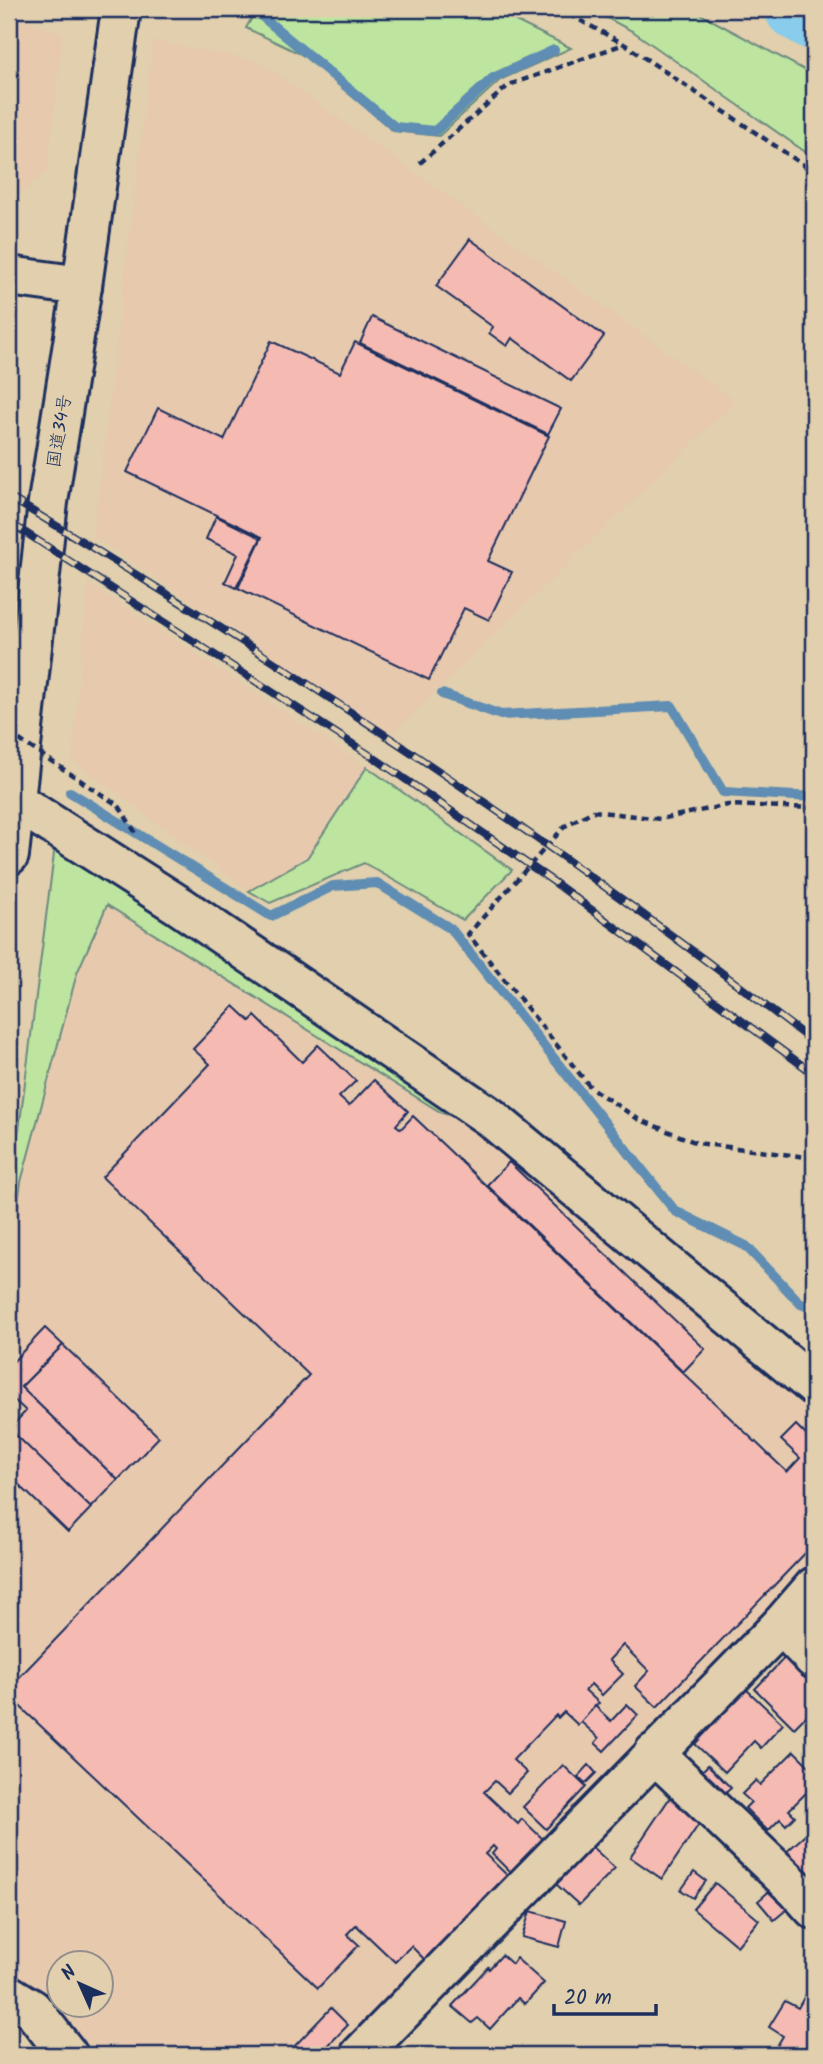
<svg xmlns="http://www.w3.org/2000/svg" width="823" height="2064" viewBox="0 0 823 2064" font-family="Kalam,'Klee One',sans-serif">
	<rect width="100%" height="100%" fill="#e1cfad"/>
	<filter id="ink" filterUnits="userSpaceOnUse"><feTurbulence type="fractalNoise" baseFrequency=".0143" numOctaves="2"/><feDisplacementMap in="SourceGraphic" scale="14" xChannelSelector="R" yChannelSelector="G"/><feConvolveMatrix kernelMatrix="1 2 1 2 8 2 1 2 1" color-interpolation-filters="sRGB"/></filter>
	<g filter="url(#ink)">
		<g fill="#e7c9ae" fill-rule="evenodd">
			<polygon points="9,15 63,33 47,172 9,201"/>
			<polygon points="153,41 258,61 736,401 391,735 93,536"/>
			<polygon points="88,583 367,767 307,858 249,891 72,760"/>
			<path d="M107,905L442,1113L489,1127L814,1403V1558L779,1599L350,2055H96L94,2048L9,1973V1261L21,1182L77,973ZM60,1962H102V2004H60Z"/>
		</g>
		<g fill="#bde5a0" stroke="#6c8a7f" stroke-width="2">
			<polygon points="257,9 491,9 571,48 500,80 439,136 393,131 307,57 246,28"/>
			<polygon points="590,9 691,9 814,75 814,158 634,32"/>
			<polygon points="367,767 512,870 463,920 364,863 270,903 249,891 307,858"/>
			<polygon points="56,838 489,1127 442,1113 107,905 77,973 21,1182 9,1261 9,1148 19,1130"/>
		</g>
		<g fill="none" stroke-linecap="round" stroke-linejoin="round">
			<g stroke="#5e8db3" stroke-width="10">
				<polyline points="253,9 395,127 435,131 493,78 554,50"/>
				<polyline points="442,694 501,715 672,706 723,792 814,797"/>
				<polyline points="70,792 271,916 333,886 377,883 451,929 675,1211 746,1246 801,1304 814,1309"/>
			</g>
			<polyline stroke="#8acceb" stroke-width="61" points="795,9 814,20"/>
		</g>
		<g fill="#f5bab2" stroke="#1b2f5e" stroke-width="2">
			<polygon points="470,239 604,336 571,381 512,338 507,346 489,333 493,327 436,286"/>
			<polygon points="372,317 561,409 548,434 360,343"/>
			<polygon points="271,341 340,373 355,342 549,436 488,561 512,572 489,620 464,608 429,680 238,588 262,537 127,472 158,408 224,440"/>
			<polygon points="216,516 261,538 236,588 225,582 238,554 206,539"/>
			<polygon points="234,1006 250,1021 255,1016 302,1062 318,1045 356,1081 339,1097 349,1106 374,1080 408,1111 396,1125 401,1129 413,1116 787,1472 800,1458 781,1440 796,1425 814,1443 814,1544 657,1707 635,1686 649,1671 623,1645 609,1660 623,1674 602,1695 591,1684 585,1690 599,1703 578,1725 564,1712 558,1718 556,1715 513,1760 527,1773 508,1793 495,1781 484,1792 518,1824 522,1819 545,1841 513,1875 492,1854 496,1849 493,1846 485,1854 511,1879 429,1964 411,1946 395,1962 356,1925 347,1934 359,1945 318,1988 9,1696 9,1688 309,1375 102,1177 210,1064 193,1049"/>
			<polygon points="509,1162 705,1349 683,1372 487,1185"/>
			<polygon points="45,1328 63,1345 21,1387 118,1480 91,1508 9,1429 26,1411 9,1395 9,1366"/>
			<polygon points="63,1345 159,1437 118,1480 21,1387"/>
			<polygon points="15,1434 91,1508 68,1532 9,1475 9,1440"/>
			<polygon points="790,1652 814,1676 814,1708 794,1728 755,1689"/>
			<polygon points="746,1689 783,1724 761,1748 754,1741 725,1772 695,1744 715,1722 710,1718 727,1700 731,1704"/>
			<polygon points="627,1704 638,1715 604,1751 595,1743 599,1738 581,1722 595,1706 611,1721"/>
			<polygon points="794,1751 814,1771 814,1785 789,1810 795,1816 786,1825 780,1819 768,1831 745,1808 751,1802 742,1794 756,1780 760,1785"/>
			<polygon points="563,1765 586,1787 546,1829 523,1807"/>
			<polygon points="589,1765 596,1773 585,1784 578,1777"/>
			<polygon points="708,1765 731,1788 719,1799 697,1776"/>
			<polygon points="671,1796 703,1818 662,1879 630,1857"/>
			<polygon points="814,1827 814,1889 784,1854"/>
			<polygon points="592,1847 615,1868 579,1905 556,1884"/>
			<polygon points="694,1872 706,1881 693,1898 681,1890"/>
			<polygon points="715,1883 759,1920 737,1946 693,1909"/>
			<polygon points="774,1887 791,1906 774,1920 758,1901"/>
			<polygon points="530,1911 566,1921 559,1947 522,1937"/>
			<polygon points="502,1955 512,1964 516,1958 544,1983 525,2004 518,1998 490,2029 478,2018 472,2023 452,2006 488,1967 489,1969"/>
			<polygon points="814,1980 814,2051 809,2048 805,2055 792,2055 777,2046 783,2036 769,2027 785,2001 798,2008"/>
			<polygon points="331,2008 348,2025 319,2055 286,2055"/>
		</g>
		<g fill="none" stroke-linecap="round" stroke-linejoin="round">
			<defs>
				<g id="minor">
					<polyline points="9,797 180,906 490,1117 814,1386"/>
					<polyline points="781,1625 814,1659"/>
					<polyline points="654,1753 797,1890 814,1909"/>
					<polyline points="9,1995 32,2009 68,2055"/>
					<polyline points="360,2055 781,1625 814,1587"/>
				</g>
				<polyline id="major" points="9,276 82,286"/>
				<polyline id="highway" points="9,855 48,502 82,286 121,9"/>
			</defs>
			<use href="#minor" stroke="#1b2f5e" stroke-width="44"/>
			<use href="#major" stroke="#1b2f5e" stroke-width="44"/>
			<use href="#highway" stroke="#1b2f5e" stroke-width="44"/>
			<g stroke="#1b2f5e" stroke-width="4.5" stroke-dasharray="7 5" stroke-linecap="butt">
				<polyline points="559,9 624,44 814,172"/>
				<polyline points="420,163 509,85 624,44"/>
				<polyline points="119,806 137,835"/>
				<polyline points="814,808 728,805 660,819 593,811 565,826 468,934 591,1088 638,1119 697,1143 814,1158"/>
			</g>
			<use href="#minor" stroke="#e1cfad" stroke-width="38"/>
			<use href="#major" stroke="#e1cfad" stroke-width="38"/>
			<use href="#highway" stroke="#e1cfad" stroke-width="38"/>
			<defs>
				<g id="rail">
					<path d="M9,497C287,664 558,844 814,1043"/>
					<polyline points="9,522 376,759 554,882 814,1074"/>
				</g>
			</defs>
			<use href="#rail" stroke="#1b2f5e" stroke-width="8"/>
			<use href="#rail" stroke="#e1cfad" stroke-width="5" stroke-dasharray="16" stroke-linecap="butt"/>
			<polyline stroke="#1b2f5e" stroke-width="4.5" stroke-dasharray="7 5" stroke-linecap="butt" points="9,733 119,806"/>
		</g>
	</g>
	<g text-anchor="middle" stroke-width="6" stroke-linejoin="round" paint-order="stroke">
		<g font-size="18" fill="#1b2f5e" stroke="#e1cfad">
			<text transform="translate(59 431) rotate(-81)" y="6">国道34号</text>
		</g>
	</g>
	<rect width="823" height="2064" fill="none" stroke="#e1cfad" stroke-width="35"/>
	<rect x="18" y="18" width="788" height="2029" fill="none" stroke="#1b2f5e" stroke-width="2.5" filter="url(#ink)"/>
	<g transform="translate(80 1984) rotate(315)"><circle r="33" fill="#e1cfad" stroke="#928f8d" stroke-width="2"/>
	<path d="M0-5L12 26L0 18L-12 26Z" fill="#1b2f5e"/>
	<text y="-10" font-size="19" font-weight="bold" text-anchor="middle" fill="#1b2f5e">N</text>
	</g>
	<path d="M554 2004v10h102v-10" fill="none" stroke="#1b2f5e" stroke-width="3.5"/>
	<text x="564" y="2004" font-size="21" fill="#1b2f5e" stroke="#e1cfad" stroke-width="5" paint-order="stroke">20 m</text>
</svg>
